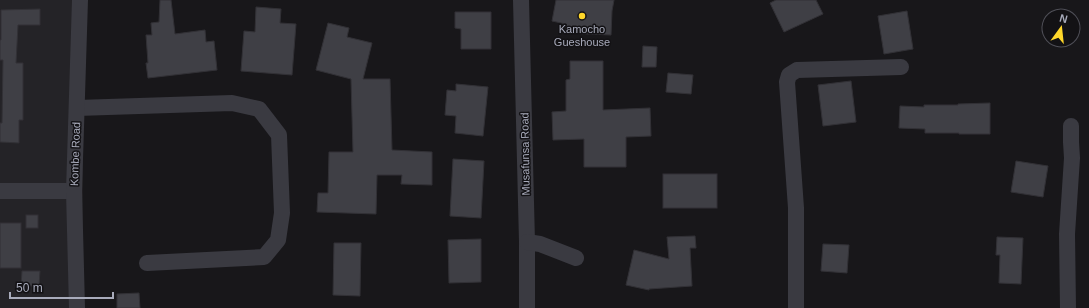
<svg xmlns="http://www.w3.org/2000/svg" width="1089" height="308" viewBox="0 0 1089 308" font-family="Helvetica,sans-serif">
	<rect width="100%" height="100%" fill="#18171a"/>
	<polygon fill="#242327" points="0,0 84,0 82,308 0,308"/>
	<g fill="#3f3f45" stroke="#323136">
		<polygon points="160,0 171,0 175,34 205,30 206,42 214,41 217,70 148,78 146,63 148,63 146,35 152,35 151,23 159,22"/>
		<polygon points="556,0 614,0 612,11 611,35 566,33 566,24 552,21"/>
		<polygon points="776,0 816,0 823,14 784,32 770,3"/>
		<polygon points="256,7 281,9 280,23 296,24 292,75 241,71 244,31 255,32"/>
		<polygon points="40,9 40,25 18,25 16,63 23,63 23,120 19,120 19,143 0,142 0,123 2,123 3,60 0,60 0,40 1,40 1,10"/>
		<polygon points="907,11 913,49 884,54 878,16"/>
		<polygon points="455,12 491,12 491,49 461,49 461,29 455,28"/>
		<polygon points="328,23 349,28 347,37 372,43 363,79 390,79 392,150 432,152 432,185 401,184 402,175 377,175 376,214 317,212 318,193 328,193 329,152 353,152 351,79 316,70"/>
		<polygon points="643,46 657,47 656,67 642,67"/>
		<polygon points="570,61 603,61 603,110 650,108 651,136 626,137 626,167 584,167 584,139 553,140 552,112 566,111 566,80 570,79"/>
		<polygon points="668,73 693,75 691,94 666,92"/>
		<polygon points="851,81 856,122 823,126 818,85"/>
		<polygon points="456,84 488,87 483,136 455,133 456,116 445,115 447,90 456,91"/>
		<polygon points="990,103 990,134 959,134 959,133 925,133 925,129 899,128 900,106 924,107 924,105 958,105 958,104"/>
		<polygon points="453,159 484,161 481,218 450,216"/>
		<polygon points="1016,161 1048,166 1043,197 1011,192"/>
		<rect x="663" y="174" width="54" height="34"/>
		<rect x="26" y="215" width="12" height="13"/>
		<rect x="0" y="223" width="21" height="45"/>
		<polygon points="695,236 696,248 690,248 692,286 649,289 649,290 626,285 634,250 669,259 667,237"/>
		<polygon points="997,237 1023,238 1021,284 999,283 1000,255 996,255"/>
		<polygon points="481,239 481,282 449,283 448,240"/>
		<polygon points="334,243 361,243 360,296 333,295"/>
		<polygon points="823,244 849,245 847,273 821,271"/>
		<polygon points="22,271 40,271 39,286 21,286"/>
		<polygon points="139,293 140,308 117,308 117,294"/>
	</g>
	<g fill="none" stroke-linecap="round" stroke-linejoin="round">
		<g stroke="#3a3a41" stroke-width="16">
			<polyline points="521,0 527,242 527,308"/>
			<polyline points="77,108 232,103 259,109 279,135 282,213 278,240 264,257 147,263"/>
			<polyline points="0,191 74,191"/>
			<polyline points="527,242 540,244 576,258"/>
			<polyline points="77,308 74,191 80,0"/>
			<polyline points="796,308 796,208 787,82 789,75 797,70 901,67"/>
			<polyline points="1068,308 1067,234 1072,158 1071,142 1071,126"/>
		</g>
	</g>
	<circle fill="#ffd72a" stroke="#131215" stroke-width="1.5" cx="582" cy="16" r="4"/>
	<g text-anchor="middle" stroke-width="3" stroke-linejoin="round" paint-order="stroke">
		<g font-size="11" fill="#a8abbb" stroke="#131215">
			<text x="582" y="33">Kamocho<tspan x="582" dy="13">Gueshouse</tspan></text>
		</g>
		<g font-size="11" fill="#a8abbb" stroke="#131215">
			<text transform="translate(75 154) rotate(-88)" y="4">Kombe Road</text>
			<text transform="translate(525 154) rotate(-91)" y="4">Musafunsa Road</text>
		</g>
	</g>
	<g transform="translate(1061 28) rotate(15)"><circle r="19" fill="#131215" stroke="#4f4f57"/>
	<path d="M0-3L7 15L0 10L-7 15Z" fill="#ffd72a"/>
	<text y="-6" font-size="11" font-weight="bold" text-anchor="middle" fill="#a8abbb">N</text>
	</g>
	<path d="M10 292v6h103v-6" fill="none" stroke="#a8abbb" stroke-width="2"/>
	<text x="16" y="292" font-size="12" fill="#a8abbb" stroke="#131215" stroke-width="3" paint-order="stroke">50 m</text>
</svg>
